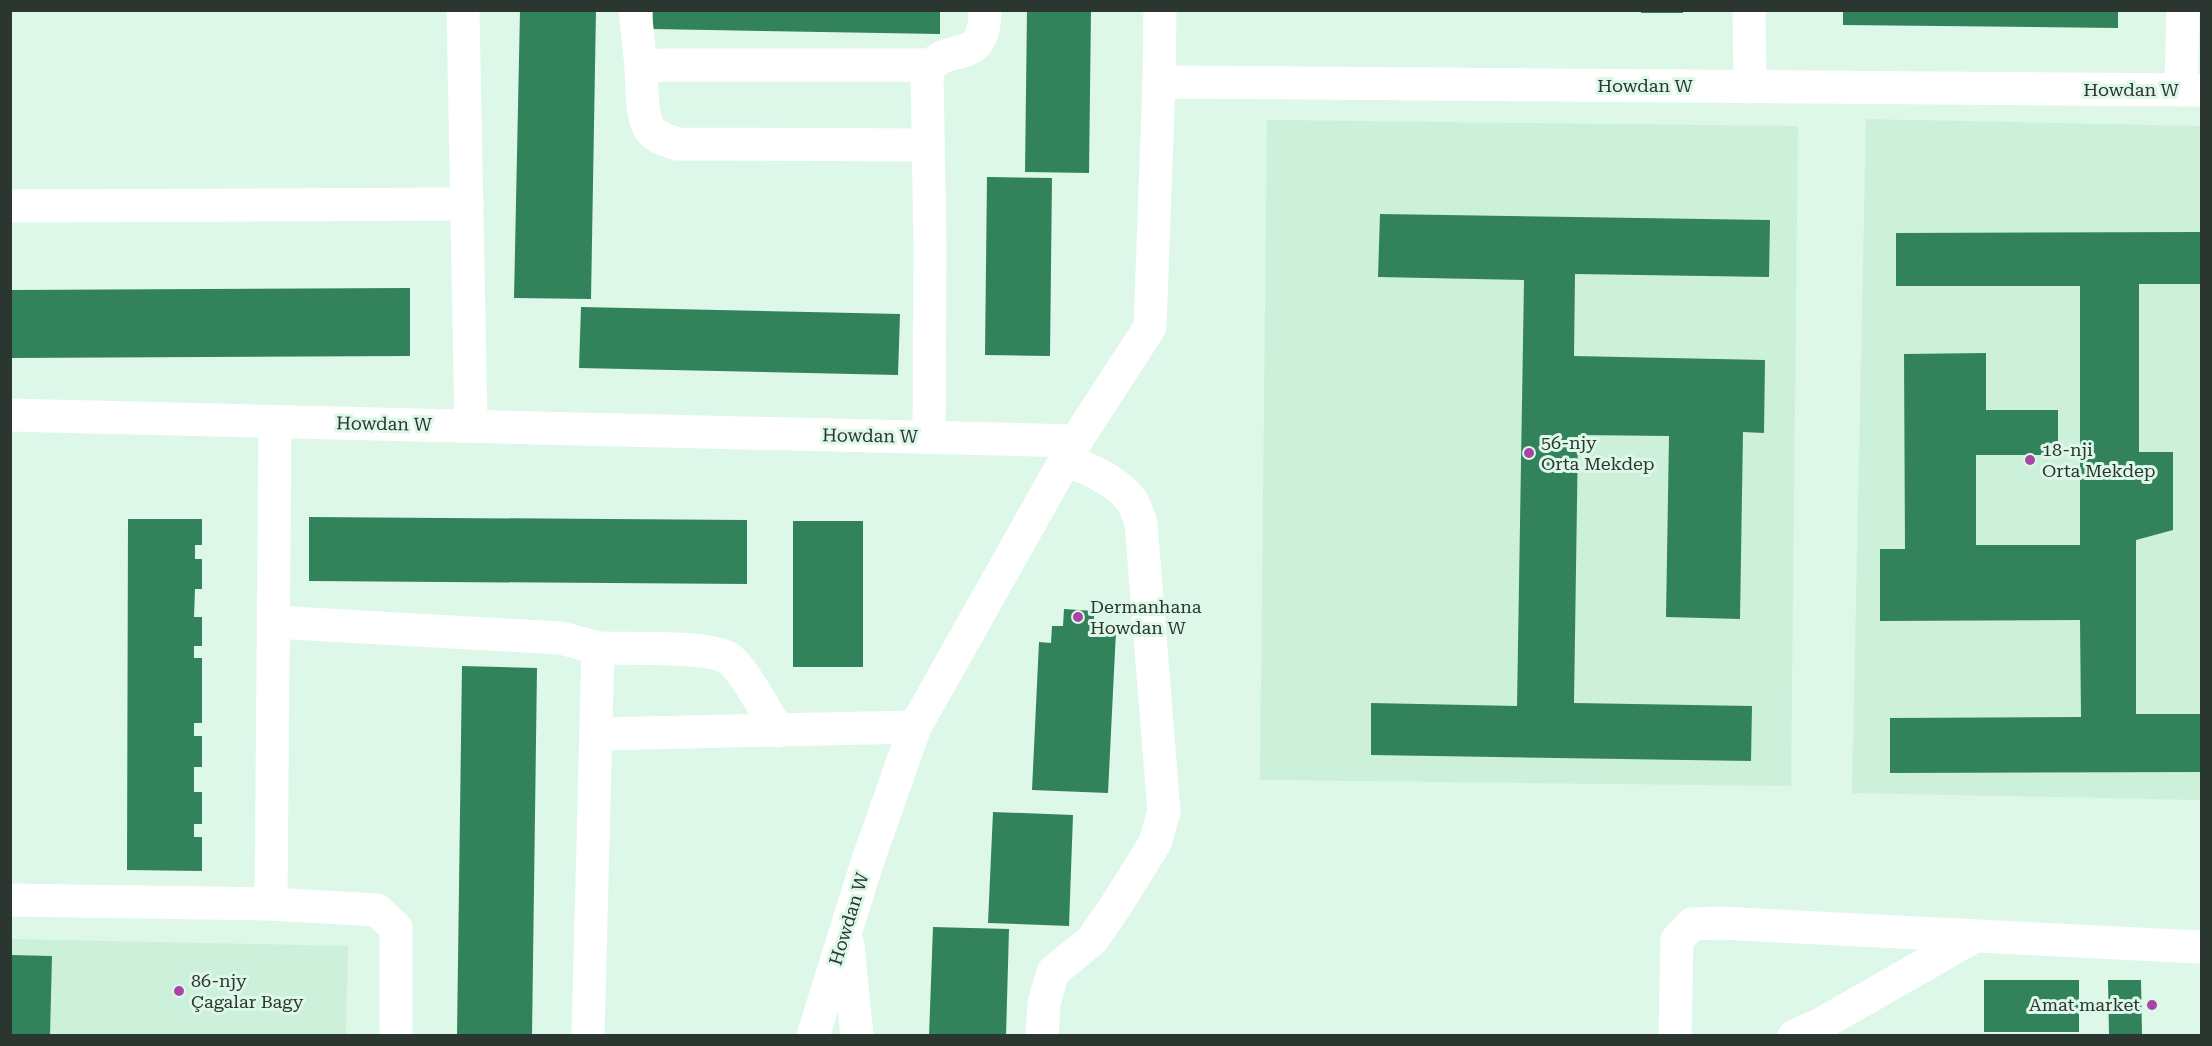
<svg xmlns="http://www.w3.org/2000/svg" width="2212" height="1046" viewBox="0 0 2212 1046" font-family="'Roboto Serif',serif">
	<rect width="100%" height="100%" fill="#ddf8e8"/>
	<g fill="#cdf0db">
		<polygon points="1866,119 2201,126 2201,800 1852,793"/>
		<polygon points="1267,120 1798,126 1791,786 1260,780"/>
		<polygon points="11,939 348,946 346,1035 11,1036"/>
	</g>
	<g fill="#32835b">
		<polygon points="520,10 596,10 591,299 514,298"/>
		<polygon points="653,10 940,10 940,34 652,29"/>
		<polygon points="1027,10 1091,10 1089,173 1025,172"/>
		<rect x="1641" y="10" width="42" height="3"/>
		<polygon points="1843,10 2118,10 2118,28 1843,25"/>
		<polygon points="987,177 1052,178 1050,356 985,355"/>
		<polygon points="1380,214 1770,220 1769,277 1575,274 1574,356 1765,360 1764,433 1743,432 1740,619 1666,617 1669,436 1578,435 1574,703 1752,706 1751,761 1371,755 1371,703 1517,706 1524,280 1378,277"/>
		<polygon points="2202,232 2202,284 2139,284 2139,452 2173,452 2173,530 2136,540 2136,714 2202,714 2202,772 1890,773 1890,718 2081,717 2080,620 1880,621 1880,549 1905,549 1904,354 1986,353 1986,410 2058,410 2058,455 1976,455 1976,545 2080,545 2080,286 1896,286 1896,233"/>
		<polygon points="410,288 410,356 10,358 10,290"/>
		<polygon points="581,307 900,314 898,375 579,368"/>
		<polygon points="309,517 747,520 747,584 309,581"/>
		<polygon points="128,519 202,519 202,545 195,545 195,559 202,559 202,589 195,589 194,617 202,617 202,646 194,646 194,658 202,658 202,723 194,723 194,736 202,736 202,767 194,767 194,792 202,792 202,824 194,824 194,837 202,837 202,871 127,870"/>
		<rect x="793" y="521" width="70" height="146"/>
		<polygon points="1064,609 1094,611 1094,630 1116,631 1108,793 1032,790 1039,642 1051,643 1052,626 1063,626"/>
		<polygon points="462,666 537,668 532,1036 457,1036"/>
		<polygon points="993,812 1073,815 1069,926 988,923"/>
		<polygon points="933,927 1009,929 1006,1036 929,1036"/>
		<polygon points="10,955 52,956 50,1036 10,1036"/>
		<rect x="1984" y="980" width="95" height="52"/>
		<polygon points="2108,980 2141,980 2142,1034 2109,1034"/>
	</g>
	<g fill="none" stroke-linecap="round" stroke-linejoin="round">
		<g stroke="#fff" stroke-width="33">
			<polyline points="463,10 471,426"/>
			<polyline points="635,10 641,67 665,65 931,65"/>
			<polyline points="1749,10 1750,87"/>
			<path d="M641,67C642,82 641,115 649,128C655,138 667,140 677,144L928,145"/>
			<polyline points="1159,82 2202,90"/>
			<polyline points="2181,90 2183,10"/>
			<polyline points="10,206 467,204"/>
			<polyline points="10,415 1076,441"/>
			<polyline points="275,422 271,904 377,910 396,928 396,1036"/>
			<path d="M929,437L930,247L927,72C945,38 985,71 985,10"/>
			<polyline points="274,622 561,638 598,648 588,1036"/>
			<path d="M598,648C627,649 706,645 728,658C743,667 767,714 778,731"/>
			<polyline points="597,734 915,727"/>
			<polyline points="10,900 271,904"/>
			<polyline points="848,945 857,1036"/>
			<polyline points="813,1036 867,863 915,727 1076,441 1150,327 1159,82 1160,10"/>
			<path d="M1042,1036L1044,1003L1053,972L1092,940L1115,907L1155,843L1164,812L1141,523C1138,516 1136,507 1132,501C1116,480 1089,469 1066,460"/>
			<polyline points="1675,1036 1677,940 1692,924 1720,923 2198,947"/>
			<polyline points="1794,1036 1821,1024 1975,936"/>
		</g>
	</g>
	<g fill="#aa44a8" stroke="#ddf8e8" stroke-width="2">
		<circle cx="1529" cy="453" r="6"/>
		<circle cx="2030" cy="460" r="6"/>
		<circle cx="1078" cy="617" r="6"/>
		<circle cx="179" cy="991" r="6"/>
		<circle cx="2152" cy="1005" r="6"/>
	</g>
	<g text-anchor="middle" stroke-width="6" stroke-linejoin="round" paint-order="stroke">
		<g font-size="18" fill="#2c3630" stroke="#ddf8e8">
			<text x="1645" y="92">Howdan W</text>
			<text x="2131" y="96">Howdan W</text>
			<text transform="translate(384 424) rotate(1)" y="6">Howdan W</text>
			<text transform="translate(870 436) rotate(1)" y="6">Howdan W</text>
			<text transform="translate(849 919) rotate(-73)" y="6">Howdan W</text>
		</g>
		<g font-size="18" fill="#2c3630" stroke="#ddf8e8" text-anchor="start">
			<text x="1541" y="449">56-njy<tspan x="1541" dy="21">Orta Mekdep</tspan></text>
			<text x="2042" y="456">18-nji<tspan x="2042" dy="21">Orta Mekdep</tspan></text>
			<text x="1090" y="613">Dermanhana<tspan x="1090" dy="21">Howdan W</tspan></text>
			<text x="191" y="987">86-njy<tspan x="191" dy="21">Çagalar Bagy</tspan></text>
			<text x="2140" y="1011" text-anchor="end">Amat market</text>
		</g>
	</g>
	<rect width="2212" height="1046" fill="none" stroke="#2c3630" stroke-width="24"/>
</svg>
